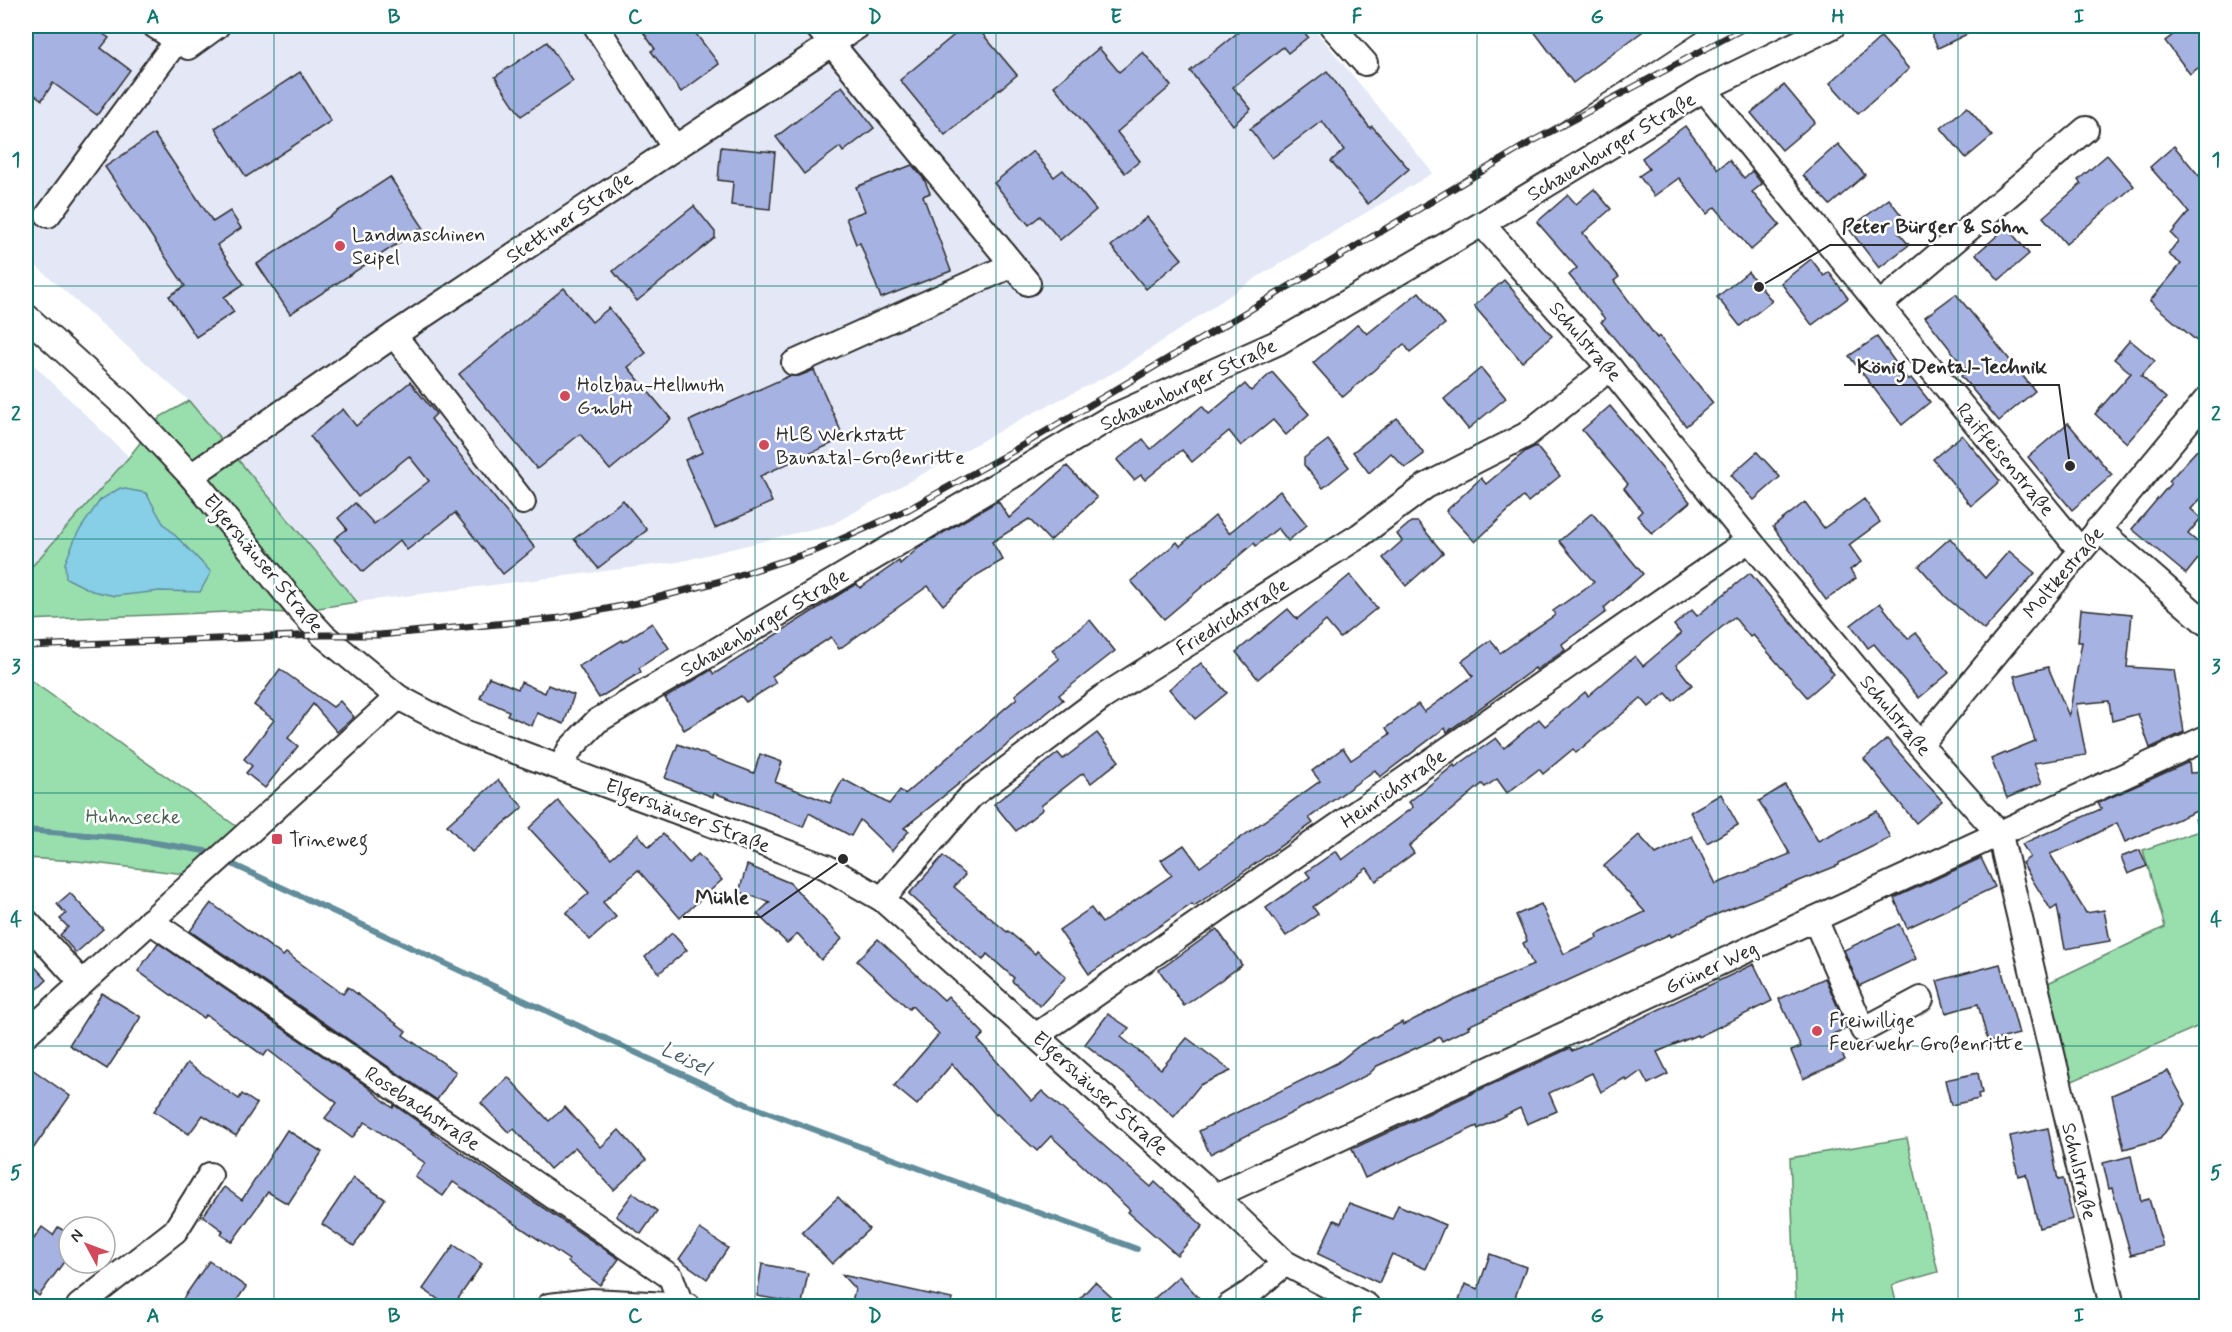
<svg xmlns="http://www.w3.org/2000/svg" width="2232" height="1332" viewBox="0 0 2232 1332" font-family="Mynerve,sans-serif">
	<rect width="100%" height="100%" fill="#fff"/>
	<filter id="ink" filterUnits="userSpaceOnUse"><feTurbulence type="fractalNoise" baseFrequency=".0167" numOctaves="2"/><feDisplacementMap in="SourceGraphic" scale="12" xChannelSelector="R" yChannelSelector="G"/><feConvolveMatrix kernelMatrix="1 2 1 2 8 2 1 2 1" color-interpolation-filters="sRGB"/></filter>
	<g filter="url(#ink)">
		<g fill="#e4e8f6">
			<polygon points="26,26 1312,26 1433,173 1259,276 1119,370 1019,420 833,524 678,562 357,602 189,401 26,257"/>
			<polygon points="26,357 129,457 26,574"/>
		</g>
		<g fill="#98dfad" stroke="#62856c" stroke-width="1.5">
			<polygon points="189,401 357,602 287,613 254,611 27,620 26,573 129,457 160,417"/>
			<polygon points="26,677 236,826 185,874 77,861 26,858"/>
			<polygon points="2206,814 2206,1023 2068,1083 2048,983 2165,927 2143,850 2199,831 2195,819"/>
			<polygon points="1907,1138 1938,1272 1892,1285 1897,1306 1796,1306 1790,1158"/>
		</g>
		<polygon fill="#86cfe6" stroke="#628d9b" stroke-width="1.5" points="120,488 146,493 163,523 211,572 200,592 160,591 115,596 92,591 66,578 65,563 77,534 100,500"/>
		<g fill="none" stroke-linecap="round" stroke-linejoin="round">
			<g stroke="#628d9b" stroke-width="6">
				<polyline points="26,830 125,838 205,851"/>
				<polyline points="234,865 748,1105 1137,1249"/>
			</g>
		</g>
		<g fill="#a6b2e2" stroke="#2b2b2b" stroke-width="1.5">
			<polygon points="35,26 91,26 109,38 101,48 130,70 97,115 53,83 42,100 26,88 26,38"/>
			<polygon points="639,26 690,26 719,64 681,92 651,51 655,49"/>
			<polygon points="965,26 976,26 1017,75 945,135 900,80"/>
			<polygon points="1246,26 1299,26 1308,37 1288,53 1283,47 1233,87 1251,109 1233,125 1190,71"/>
			<polygon points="1530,26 1650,26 1573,83"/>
			<polygon points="1928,26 1984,26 1938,48"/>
			<polygon points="2185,26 2198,26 2206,37 2206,62 2190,74 2165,41"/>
			<polygon points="1881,37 1909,69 1858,114 1830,83"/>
			<polygon points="547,42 573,81 521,116 495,77"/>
			<polygon points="1099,48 1119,72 1143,52 1171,86 1117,132 1140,161 1125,173 1054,86"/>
			<polygon points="1327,71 1370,128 1372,126 1409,169 1368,204 1331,161 1344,150 1322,121 1272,158 1250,129"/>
			<polygon points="300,72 331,121 246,177 215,128"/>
			<polygon points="1784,85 1815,122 1782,150 1751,113"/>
			<polygon points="842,86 874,128 843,152 840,147 804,174 776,137"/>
			<polygon points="1967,107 1992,136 1966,158 1941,128"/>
			<polygon points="1685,126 1718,169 1729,160 1744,178 1752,171 1762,184 1752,192 1780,225 1751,250 1715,207 1707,214 1679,178 1654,196 1639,176 1649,169 1642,158"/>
			<polygon points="154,134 213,222 230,211 241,228 217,245 244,284 224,297 234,312 196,337 169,296 185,286 105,167"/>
			<polygon points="1838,144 1865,175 1830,205 1803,175"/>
			<polygon points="2174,146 2206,184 2206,349 2150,301 2181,264 2168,254 2178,241 2171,234 2189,212 2150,167"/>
			<polygon points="721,147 775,152 770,209 731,205 733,182 718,180"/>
			<polygon points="1033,151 1054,177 1063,170 1096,210 1060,240 1040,216 1029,225 994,183"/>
			<polygon points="2107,155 2134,186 2066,244 2043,217 2081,184 2078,180"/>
			<polygon points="912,165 924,179 930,193 923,196 951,271 881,298 860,243 856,244 846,218 865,211 856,187"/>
			<polygon points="390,177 423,227 290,314 257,264"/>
			<polygon points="1594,189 1611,209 1583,233 1619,277 1614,281 1657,338 1659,336 1713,403 1686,426 1601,322 1605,319 1569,275 1577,268 1537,222 1568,195 1576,204"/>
			<polygon points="1889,199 1908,224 1898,232 1909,245 1879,268 1849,229"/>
			<polygon points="694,206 715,232 715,238 637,301 613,271"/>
			<polygon points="1147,217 1182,259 1146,289 1111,246"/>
			<polygon points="2007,227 2029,254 1999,280 1976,254"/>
			<polygon points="1811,259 1824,276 1829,272 1848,298 1812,325 1781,283"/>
			<polygon points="1748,272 1772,301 1740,326 1717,297"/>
			<polygon points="1504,280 1552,336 1522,362 1474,306"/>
			<polygon points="564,288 592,322 609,308 646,353 628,367 671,419 610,470 580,434 537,469 459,374"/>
			<polygon points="1419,292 1445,324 1410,352 1404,344 1343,397 1313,363 1358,324 1367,334"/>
			<polygon points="1956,294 2035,391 1999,421 1961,376 1967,371 1925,317"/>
			<polygon points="1877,337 1908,380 1911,378 1930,402 1902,425 1849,356"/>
			<polygon points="2130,340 2155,361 2141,376 2166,398 2127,443 2095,414 2131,373 2114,359"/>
			<polygon points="1481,368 1506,398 1468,429 1444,399"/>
			<polygon points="814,370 844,438 760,476 772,502 715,528 685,460 703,452 689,421 789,376 799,376"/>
			<polygon points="1272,372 1309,414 1286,435 1273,420 1241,446 1229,431 1192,462 1182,450 1145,480 1141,475 1134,480 1117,460 1143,439 1151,449 1202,406 1209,414 1245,384 1251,391"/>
			<polygon points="410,382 436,414 431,419 535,548 503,574 455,513 407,550 400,540 363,572 334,539 347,529 338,518 355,503 374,524 429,481 409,456 358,497 310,436 343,409 356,426"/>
			<polygon points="1610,406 1690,502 1652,534 1637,516 1642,511 1624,488 1628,484 1582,430"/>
			<polygon points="1397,418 1424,454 1405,468 1391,453 1369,473 1353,452"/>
			<polygon points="2068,423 2112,475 2072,510 2028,457"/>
			<polygon points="1962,435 2000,481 1971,506 1933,459"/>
			<polygon points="1328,440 1349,467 1323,488 1304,465 1304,458"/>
			<polygon points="2206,440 2206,493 2191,509 2201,518 2188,534 2206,549 2186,574 2132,529 2171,483 2169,481"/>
			<polygon points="1536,446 1560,476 1528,502 1523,497 1475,542 1446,511 1481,478 1486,484 1526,451"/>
			<polygon points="1757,452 1780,477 1754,500 1731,475"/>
			<polygon points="1067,466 1097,498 1050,541 1029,519 992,542 1003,560 977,575 943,605 928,586 839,649 831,637 772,676 776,683 746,702 741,696 684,730 665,698 711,670 714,674 851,587 857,584 860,588 899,561 900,564 922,545 998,501 1009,518"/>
			<polygon points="1280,491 1307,525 1288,541 1278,528 1256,546 1254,543 1164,619 1131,581 1177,542 1180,546 1215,516 1229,533"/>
			<polygon points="1864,499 1880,522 1849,545 1861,562 1850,570 1856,578 1826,600 1773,527 1805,502 1824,528"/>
			<polygon points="623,500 647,530 598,568 574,539"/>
			<polygon points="1592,513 1643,574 1604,608 1606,612 1562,644 1565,650 1536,670 1535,668 1447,732 1445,728 1380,777 1375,770 1309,818 1313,823 1225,885 1194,906 1192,904 1089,974 1059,930 1091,908 1102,923 1172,875 1161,860 1184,845 1200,867 1320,781 1312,771 1343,748 1351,760 1390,734 1386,728 1418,704 1424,712 1473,676 1462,661 1491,640 1500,653 1555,615 1553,611 1594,582 1559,541"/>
			<polygon points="1411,522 1418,522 1443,553 1406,586 1383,558 1402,541 1397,534"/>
			<polygon points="1950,538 1985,578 2009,551 2035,573 1984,630 1946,597 1919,566"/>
			<polygon points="1750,573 1834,674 1807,697 1753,635 1750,637 1734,617 1676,665 1692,685 1673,701 1666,693 1649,707 1641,698 1576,753 1573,749 1543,774 1539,769 1507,793 1497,779 1485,787 1482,784 1409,846 1414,853 1376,881 1367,868 1313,907 1318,914 1286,936 1266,908 1310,877 1306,872 1336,851 1342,860 1413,807 1409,802 1454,765 1455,767 1496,738 1504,748 1539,719 1545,726 1585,692 1588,696 1635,656 1643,666 1681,634 1674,625 1692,610 1697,616"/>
			<polygon points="1350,575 1377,608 1340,638 1326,621 1258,679 1236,652 1288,609 1297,619"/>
			<polygon points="1880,603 1908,639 1916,633 1949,673 1919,698 1874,644 1868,648 1851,625"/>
			<polygon points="2081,609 2132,614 2127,667 2174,670 2184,732 2150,748 2138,714 2112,721 2109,701 2076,704 2086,755 2034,763 2042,783 2007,798 1991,759 2035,741 2014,676 2048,667 2069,716 2082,642 2078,642"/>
			<polygon points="1090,620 1115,651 1059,695 1063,700 904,828 909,831 892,851 860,820 851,836 809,813 803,827 778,817 779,816 714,793 713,797 665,778 678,744 754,773 760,754 782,762 775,782 830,803 843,779 889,804 900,790 905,794 1017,698 1015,695 1059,659 1052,650"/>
			<polygon points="652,623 669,648 639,668 641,672 599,698 579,666 622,640 623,642"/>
			<polygon points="1201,663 1227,693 1195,719 1169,689"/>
			<polygon points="280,669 333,707 340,701 354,717 337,732 313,704 288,738 298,746 265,788 246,773 252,766 244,759 274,720 254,705"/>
			<polygon points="489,677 518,689 521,682 545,693 548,685 574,695 564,724 537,713 532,726 507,715 509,711 480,698"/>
			<polygon points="1097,733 1119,761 1091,783 1083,773 1041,806 1043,809 1016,831 994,804 1058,753 1063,759"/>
			<polygon points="1887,739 1942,801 1916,823 1864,759"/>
			<polygon points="2189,762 2190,773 2206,772 2206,807 2125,842 2117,823 2082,841 2050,854 2086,913 2104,910 2110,941 2065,949 2057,906 2051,910 2022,863 2030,857 2022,844 2101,809 2098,803"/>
			<polygon points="498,780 523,807 472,852 447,825"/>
			<polygon points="1785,785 1818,841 1877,811 1890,838 1839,863 1839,865 1710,917 1671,937 1670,934 1468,1026 1469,1028 1442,1041 1440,1037 1377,1066 1369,1074 1210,1154 1199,1131 1337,1063 1360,1045 1402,1022 1403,1025 1454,999 1533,965 1523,943 1527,941 1516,915 1541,904 1564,954 1597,938 1596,935 1645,912 1604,866 1639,835 1656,854 1692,836 1716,884 1790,854 1759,801"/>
			<polygon points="1721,794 1738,825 1707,843 1690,812"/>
			<polygon points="558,801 611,858 638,834 649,847 663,834 689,863 698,854 722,880 680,918 638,870 603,902 616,917 590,940 566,913 589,893 529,828"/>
			<polygon points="2140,850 2147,866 2128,874 2121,857"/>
			<polygon points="943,856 965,875 954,887 1007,932 1008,931 1035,954 1037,951 1066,977 1040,1006 1012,981 1014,978 987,954 983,960 909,894"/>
			<polygon points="1981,858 1995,887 1907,928 1894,898"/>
			<polygon points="747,865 790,883 842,939 821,960 798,934 787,943 757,914 770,902 739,892"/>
			<polygon points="70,893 103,929 76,953 60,935 68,927 60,919 66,914 57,904"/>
			<polygon points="211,903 283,956 286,953 343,994 348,987 406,1031 403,1035 456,1072 437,1100 190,931"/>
			<polygon points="1899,924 1916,959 1859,986 1844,950"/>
			<polygon points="1217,929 1242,965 1184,1006 1159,970"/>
			<polygon points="672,933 687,950 659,973 645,957"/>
			<polygon points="878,939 944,1000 948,996 984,1034 978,1040 1032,1101 1042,1091 1151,1187 1155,1182 1203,1226 1177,1255 1128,1212 1130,1210 1051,1136 1037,1151 997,1114 996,1115 952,1064 917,1105 894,1086 939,1034 912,1006 909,1009 857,961"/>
			<polygon points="158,943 365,1085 393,1108 394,1105 433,1132 432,1133 619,1259 600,1285 568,1262 569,1260 453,1182 443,1196 415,1177 425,1163 365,1122 352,1138 325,1118 337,1103 268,1050 264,1056 206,1015 203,1018 138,971"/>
			<polygon points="26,957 47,980 26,1000"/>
			<polygon points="1754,964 1772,1001 1698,1037 1697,1035 1657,1052 1668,1074 1648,1084 1641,1071 1627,1081 1625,1078 1601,1092 1592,1073 1549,1093 1557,1111 1527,1124 1520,1108 1478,1129 1477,1126 1365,1178 1352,1149 1570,1048 1572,1051"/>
			<polygon points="2000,964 2019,1034 1988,1042 1978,1004 1946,1013 1937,981"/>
			<polygon points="1825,978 1847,1028 1833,1034 1845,1060 1803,1079 1791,1051 1801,1047 1779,999"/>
			<polygon points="102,993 141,1017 107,1069 69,1045"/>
			<polygon points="1108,1014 1129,1028 1121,1037 1161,1069 1187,1038 1231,1071 1200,1085 1174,1117 1150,1095 1085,1044"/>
			<polygon points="187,1063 239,1099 242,1094 257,1104 236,1136 203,1115 189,1134 154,1111"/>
			<polygon points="32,1069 70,1096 26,1159 26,1079"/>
			<polygon points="2168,1071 2186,1104 2160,1139 2124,1149 2112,1095"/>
			<polygon points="1978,1073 1982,1093 1978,1094 1979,1099 1951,1105 1945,1080"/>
			<polygon points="508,1077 549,1121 565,1107 601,1147 619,1130 646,1160 614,1190 575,1147 550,1169 514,1129 509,1133 481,1103"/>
			<polygon points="2048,1128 2058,1180 2063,1179 2073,1219 2039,1228 2026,1174 2018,1176 2010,1136"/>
			<polygon points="287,1130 322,1152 288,1204 268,1192 232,1242 221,1235 223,1231 203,1216 224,1187 242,1200"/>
			<polygon points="2131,1156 2141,1201 2149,1199 2163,1246 2131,1255 2112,1188 2109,1189 2103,1163"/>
			<polygon points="353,1178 385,1199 354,1246 322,1224"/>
			<polygon points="633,1193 657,1211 641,1234 616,1216"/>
			<polygon points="838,1197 869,1229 832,1264 802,1232"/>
			<polygon points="1349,1203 1392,1219 1398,1205 1445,1225 1426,1269 1392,1254 1379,1283 1318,1254 1334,1220 1341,1223"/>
			<polygon points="42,1227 53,1235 58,1227 69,1234 69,1255 39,1296 26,1286 26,1250"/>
			<polygon points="700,1229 728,1248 707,1279 679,1259"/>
			<polygon points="454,1245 482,1264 453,1306 448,1306 423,1289"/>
			<polygon points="1490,1254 1526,1267 1512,1306 1457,1306 1465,1284 1478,1289"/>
			<polygon points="209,1261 246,1287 233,1306 178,1306"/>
			<polygon points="762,1264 808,1273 802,1304 757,1296"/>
			<polygon points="842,1275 952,1299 951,1306 851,1306 855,1289"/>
			<polygon points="1179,1276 1199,1298 1189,1306 1146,1306"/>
			<polygon points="1095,1282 1121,1306 1073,1306"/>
		</g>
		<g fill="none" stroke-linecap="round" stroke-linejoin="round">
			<defs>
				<g id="minor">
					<polyline points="155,26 188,47 217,26"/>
					<polyline points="596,26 674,147"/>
					<polyline points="817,26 1028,283"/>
					<polyline points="1332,26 1365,63"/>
					<polyline points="1704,89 1879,305 2080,550"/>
					<polyline points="48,215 177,40"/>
					<polyline points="1482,224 1610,368 1749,540 1920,745 2000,835 2112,1306"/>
					<polyline points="1879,305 2086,129"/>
					<polyline points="26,316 124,405 191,476 298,608 323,635 398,697 464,732 826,867 882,899 1215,1196 1285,1263 1367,1306"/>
					<polyline points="394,335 523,502"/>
					<polyline points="794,363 1012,265"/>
					<polyline points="191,476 394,335 858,26"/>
					<polyline points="2098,529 2206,623"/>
					<polyline points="1920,745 2206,400"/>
					<polyline points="561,767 570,749 597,721 1110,418 1279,342 1482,224 1704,89 1833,26"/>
					<polyline points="882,899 971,796 1103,697 1359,536 1426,486 1526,435 1610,368"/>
					<polyline points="1815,919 1863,1030 1921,999"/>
					<polyline points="26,921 82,983"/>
					<polyline points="150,921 671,1277 681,1305"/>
					<polyline points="26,1034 398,697"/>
					<polyline points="1037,1035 1749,540"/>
					<polyline points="1215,1196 2206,738"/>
					<polyline points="79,1306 175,1231 210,1175"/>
					<polyline points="549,1306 592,1301 688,1306"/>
					<polyline points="1229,1306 1251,1292 1285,1263"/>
				</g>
			</defs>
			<use href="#minor" stroke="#2b2b2b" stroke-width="28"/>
			<use href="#minor" stroke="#fff" stroke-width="24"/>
			<polyline stroke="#2b2b2b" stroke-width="1.5" points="1531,142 1707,26"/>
			<defs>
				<polyline id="rail" points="26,646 323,635 379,635 561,618 637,603 721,581 817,550 909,509 1013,451 1531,142 1748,26"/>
			</defs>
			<use href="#rail" stroke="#2b2b2b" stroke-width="7"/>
			<use href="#rail" stroke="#fff" stroke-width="4.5" stroke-dasharray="14" stroke-linecap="butt"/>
		</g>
	</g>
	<path fill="none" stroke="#0f766e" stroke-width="1.5" stroke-opacity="0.55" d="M274,26V1306M514,26V1306M755,26V1306M996,26V1306M1236,26V1306M1477,26V1306M1718,26V1306M1958,26V1306M26,286H2206M26,539H2206M26,793H2206M26,1046H2206"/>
	<g fill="#d1495b" stroke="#fff" stroke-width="2">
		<circle cx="340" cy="246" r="6"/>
		<circle cx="565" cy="396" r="6"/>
		<circle cx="764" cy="445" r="6"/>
		<rect x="271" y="833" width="12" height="12" rx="3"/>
		<circle cx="1817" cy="1031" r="6"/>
	</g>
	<g text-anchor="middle" stroke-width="5" stroke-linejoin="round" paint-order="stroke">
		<g font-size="20" fill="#2b2b2b" stroke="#fff">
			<text transform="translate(1611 146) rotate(-31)" y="7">Schauenburger Straße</text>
			<text transform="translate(569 217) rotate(-34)" y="7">Stettiner Straße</text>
			<text transform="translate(1586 341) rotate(49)" y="7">Schulstraße</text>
			<text transform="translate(1188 384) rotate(-25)" y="7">Schauenburger Straße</text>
			<text transform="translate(2006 459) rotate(50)" y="7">Raiffeisenstraße</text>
			<text transform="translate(264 563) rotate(50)" y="7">Elgershäuser Straße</text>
			<text transform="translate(2063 572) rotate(-50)" y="7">Moltkestraße</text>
			<text transform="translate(1232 616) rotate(-32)" y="7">Friedrichstraße</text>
			<text transform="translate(764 622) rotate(-31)" y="7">Schauenburger Straße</text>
			<text transform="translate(1896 715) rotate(50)" y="7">Schulstraße</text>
			<text transform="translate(1393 788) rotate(-35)" y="7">Heinrichstraße</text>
			<text transform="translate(688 815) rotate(21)" y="7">Elgershäuser Straße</text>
			<text transform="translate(1711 967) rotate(-25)" y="7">Grüner Weg</text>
			<text transform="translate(1101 1093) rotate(42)" y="7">Elgershäuser Straße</text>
			<text transform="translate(423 1108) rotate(34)" y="7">Rosebachstraße</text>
			<text transform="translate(2080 1171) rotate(77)" y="7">Schulstraße</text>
		</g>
		<g font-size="20" fill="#2b2b2b" stroke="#fff" text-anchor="start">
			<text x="352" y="241">Landmaschinen<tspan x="352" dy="23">Seipel</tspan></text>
			<text x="577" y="391">Holzbau-Hellmuth<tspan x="577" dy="23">GmbH</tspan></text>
			<text x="776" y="441">HLB Werkstatt<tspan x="776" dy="23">Baunatal-Großenritte</tspan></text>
			<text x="289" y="846">Trineweg</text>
			<text x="1829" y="1027">Freiwillige<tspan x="1829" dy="23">Feuerwehr Großenritte</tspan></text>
		</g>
		<g font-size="20" fill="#4c6152" stroke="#fff">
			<text x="133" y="823">Huhnsecke</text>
		</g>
		<g font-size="21" font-style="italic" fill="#465c63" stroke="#fff">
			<text transform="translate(686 1058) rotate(25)" y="7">Leisel</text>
		</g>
	</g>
	<path fill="none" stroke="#2b2b2b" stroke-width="2" d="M1759 287L1830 245H2041M2070 466L2059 385H1844M843 859L761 917H683"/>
	<g fill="#2b2b2b" stroke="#fff" stroke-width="2">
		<circle cx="1759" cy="287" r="6"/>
		<circle cx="2070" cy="466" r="6"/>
		<circle cx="843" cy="859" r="6"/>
	</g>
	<g font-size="21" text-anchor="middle" font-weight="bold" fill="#2b2b2b" stroke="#fff" stroke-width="5" stroke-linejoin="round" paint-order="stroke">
		<text x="1935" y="233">Peter Bürger &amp; Sohn</text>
		<text x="1952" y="373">König Dental-Technik</text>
		<text x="722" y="904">Mühle</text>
	</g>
	<rect width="2232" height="1332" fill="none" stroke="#fff" stroke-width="66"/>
	<g transform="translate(87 1245) rotate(311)"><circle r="28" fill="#ffffff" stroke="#aaaaaa" stroke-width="1.5"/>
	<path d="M0-4.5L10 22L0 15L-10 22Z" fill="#d1495b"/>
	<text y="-9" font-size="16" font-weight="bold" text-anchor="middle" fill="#2b2b2b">N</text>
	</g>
	<rect x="33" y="33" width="2166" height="1266" fill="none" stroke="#0f766e" stroke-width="2"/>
	<g font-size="20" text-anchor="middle" font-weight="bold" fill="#0f766e">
		<text x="153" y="23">A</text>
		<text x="394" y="23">B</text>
		<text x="635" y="23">C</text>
		<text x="875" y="23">D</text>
		<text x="1116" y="23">E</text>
		<text x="1357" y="23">F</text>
		<text x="1597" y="23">G</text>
		<text x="1838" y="23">H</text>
		<text x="2079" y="23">I</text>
		<text x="16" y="166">1</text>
		<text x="2216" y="166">1</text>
		<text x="16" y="420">2</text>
		<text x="2216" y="420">2</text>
		<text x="16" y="673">3</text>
		<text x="2216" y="673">3</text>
		<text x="16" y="926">4</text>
		<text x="2216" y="926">4</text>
		<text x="16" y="1179">5</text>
		<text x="2216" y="1179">5</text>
		<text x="153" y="1322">A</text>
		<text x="394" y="1322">B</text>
		<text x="635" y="1322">C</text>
		<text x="875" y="1322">D</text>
		<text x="1116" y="1322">E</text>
		<text x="1357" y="1322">F</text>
		<text x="1597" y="1322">G</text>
		<text x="1838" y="1322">H</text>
		<text x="2079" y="1322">I</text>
	</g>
</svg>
